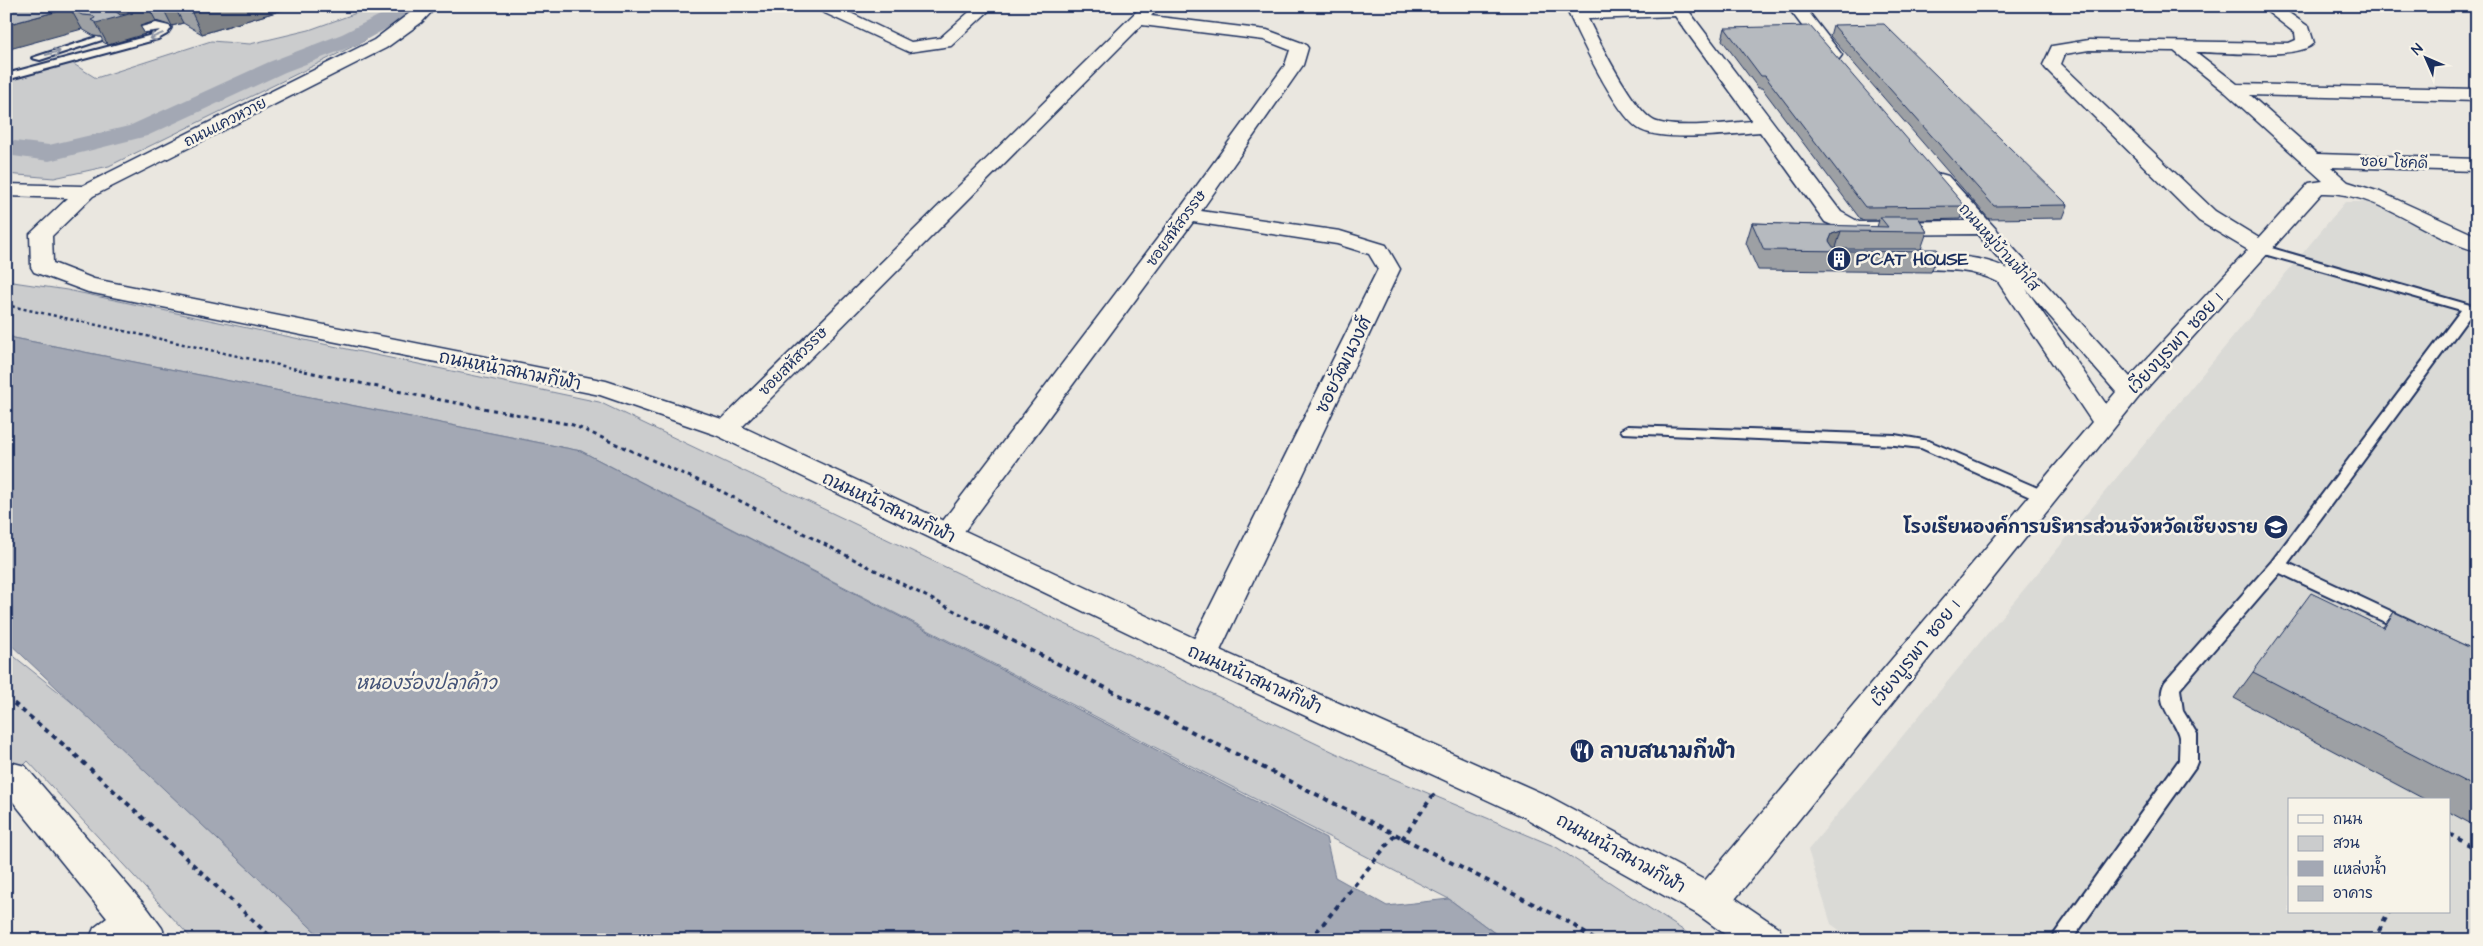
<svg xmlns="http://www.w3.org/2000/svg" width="2483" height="946" viewBox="0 0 2483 946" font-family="'Architects Daughter','Playpen Sans Thai',sans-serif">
	<rect width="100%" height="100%" fill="#eae7e0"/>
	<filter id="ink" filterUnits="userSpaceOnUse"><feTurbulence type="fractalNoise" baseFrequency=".02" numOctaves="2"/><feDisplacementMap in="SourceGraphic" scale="10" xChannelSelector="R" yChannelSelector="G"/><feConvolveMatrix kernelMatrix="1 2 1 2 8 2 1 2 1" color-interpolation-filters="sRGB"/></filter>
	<g filter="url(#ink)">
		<path fill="#dadad6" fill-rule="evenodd" d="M2345,202H2368L2477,255V940H1853L1831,924L1808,850ZM2289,800H2449V912H2289Z"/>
		<g fill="#cbcccd" stroke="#737e96">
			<polygon points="376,6 402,6 364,41 109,166 54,178 6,174 6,77 67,60 96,78 211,41 250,44 309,30"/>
			<polygon points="6,281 67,290 599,402 1361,765 1556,847 1698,940 1504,940 1449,899 581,451 14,338 6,334"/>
			<polygon points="6,650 79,708 324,940 193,940 28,761 13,776 6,777"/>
		</g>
		<polygon fill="#a3a8b4" stroke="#6d7892" points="6,334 14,338 581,451 1326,838 1335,877 1387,906 1449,899 1504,940 324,940 6,640"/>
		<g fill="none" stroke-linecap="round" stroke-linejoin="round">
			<polygon fill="#a3a8b4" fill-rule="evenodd" points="398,6 424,6 421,10 358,44 285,72 147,136 49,161 6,155 6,140 49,145 129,126 269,62 342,34"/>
			<defs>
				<g id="service">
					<polygon points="156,23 169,26 171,28 167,34 158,39 6,80 6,74 152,35 161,30 131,34 126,31"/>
					<polygon points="97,37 105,39 40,60 32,58"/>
					<path d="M2261,245L2477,307V315L2472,313L2288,563L2414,622L2416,626L2414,630L2408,632L2402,630L2280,573L2180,689L2183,711L2197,734V762L2195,767L2072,940H2050L2179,760C2179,753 2180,744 2179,737C2177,722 2153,704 2165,682L2272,561L2461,310L2257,252L2255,249Z"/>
					<polygon points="1628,426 1895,435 1929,441 2049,493 2052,497 2049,501 2039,501 1921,448 1895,445 1623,433 1621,430"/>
				</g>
				<g id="minor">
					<polygon points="814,6 836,6 911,42 940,38 976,6 994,6 951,46 909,52 816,9"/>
					<polygon points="1142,6 1160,6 1151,16 1267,30 1305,44 1308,48 1303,65 1201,211 1340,231 1386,245 1400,269 1218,655 1213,663 1202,667 1191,663 1186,655 1378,269 1369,254 1337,244 1193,222 957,541 947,544 937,541 933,534 1179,210 1285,65 1290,50 1264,40 1142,25 734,435 725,437 716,435 712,429"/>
					<path d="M1565,6H1581L1583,9L1685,6L1841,212L1859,222L1966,221L1931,180L1934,176L1941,174L1948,176L2130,377L2248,250L2199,221L2046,69L2043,65L2052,46L2089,40L2289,43L2296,40L2295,33L2260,6H2279L2309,27L2314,43C2302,60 2218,52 2196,52L2237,84L2477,89V101L2250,95L2317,154L2477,159V171L2331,167L2348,182L2380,192L2477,236V251C2424,237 2378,191 2322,193L2139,397L1723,914L1710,919L1697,914L1691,902L1697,890L2092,422L1998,282C1967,266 1932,270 1898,269L1890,267L1887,262L1890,257L1898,255C1935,256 1975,252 2008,269L1977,234L1855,235L1825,222L1760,132C1732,134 1665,142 1641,130C1616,117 1578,33 1565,6ZM1675,16L1752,121C1728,123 1679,129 1657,122C1636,116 1598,39 1588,19ZM2089,50L2174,51L2226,93L2323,181L2309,183L2259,238L2215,211L2061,64L2065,54ZM2026,289L2116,392L2106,404Z"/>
					<polygon points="1787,6 1804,6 1842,55 1839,59 1827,59"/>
					<polygon points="6,761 25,766 148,909 162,928 167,940 89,940 94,928 107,918 6,793"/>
				</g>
				<polygon id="tertiary" points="419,6 437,6 422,22 386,48 93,196 52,236 53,263 94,279 606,381 734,423 1213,647 1548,796 1723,890 1779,928 1784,940 1733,940 1697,914 1522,816 1191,663 716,435 600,395 88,292 34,272 31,267 30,234 68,198 6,196 6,184 82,186 374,40"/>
			</defs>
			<use href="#service" stroke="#1b2f5e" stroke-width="4"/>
			<use href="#minor" stroke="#1b2f5e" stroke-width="3"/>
			<use href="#tertiary" stroke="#1b2f5e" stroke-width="3"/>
			<polyline stroke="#1b2f5e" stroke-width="2.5" stroke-dasharray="3 3" stroke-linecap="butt" points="6,305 310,372"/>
			<polyline stroke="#1b2f5e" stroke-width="3" stroke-dasharray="4 4" stroke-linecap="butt" points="304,371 420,396 573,425 713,487 988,628"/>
			<g stroke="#1b2f5e" stroke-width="4" stroke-dasharray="5 5" stroke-linecap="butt">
				<polyline points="985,627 1567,921 1595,940"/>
				<polyline points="6,697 70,750 274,940"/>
				<polyline points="2449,834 2477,849"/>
				<polyline points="1402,839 1434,794"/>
				<polyline points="1310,940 1395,835"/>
				<polyline points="2374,940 2389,912"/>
			</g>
			<use href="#service" fill="#f7f3e8" fill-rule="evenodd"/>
			<use href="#minor" fill="#f7f3e8" fill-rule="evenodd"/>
			<use href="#tertiary" fill="#f7f3e8" fill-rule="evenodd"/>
		</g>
		<g fill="#9da0a4" stroke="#1b2f5e">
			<polygon points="6,6 296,6 202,34 183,23 172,26 156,21 140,26 145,34 108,45 103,42 101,37 94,36 82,29"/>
			<polygon points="1833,25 2068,205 2063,218 1989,219 1830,36"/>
			<polygon points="1725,28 1965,206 1960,219 1920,220 1927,232 1921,249 1939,252 1931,272 1758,270 1746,243 1752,223 1877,227 1879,220 1861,220 1762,88 1758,88 1722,40"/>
			<polygon points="2394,612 2477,651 2477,827 2449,812 2449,800 2426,800 2234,698 2253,672 2383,627"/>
		</g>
		<g fill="#7f8286" stroke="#1b2f5e">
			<polygon points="122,6 148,6 156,21 140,26 145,34 108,45 96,23 113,9"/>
			<polygon points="162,6 174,6 183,23 172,26"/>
			<polygon points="214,6 296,6 202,34 192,13"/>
			<polygon points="70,8 82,29 6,50 6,25"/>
			<polygon points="1841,231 1835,251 1829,241 1832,234"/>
		</g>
		<g fill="#b6babf" stroke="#1b2f5e">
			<polygon points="6,6 122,6 113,9 120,15 133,13 96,23 91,20 95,18 94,16 82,15 70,8 6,25"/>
			<polygon points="180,6 214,6 192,13"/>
			<polygon points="1884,24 2068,205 1994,206 1833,25"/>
			<polygon points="1810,26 1965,206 1865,207 1765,76 1761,76 1725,28"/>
			<polygon points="1880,217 1918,217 1927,232 1841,231 1832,234 1829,241 1833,247 1841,249 1937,249 1939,252 1764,250 1752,223 1888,227"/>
			<polygon points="2311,593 2384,628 2394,612 2477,651 2477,788 2253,672"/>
		</g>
		<defs><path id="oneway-shaft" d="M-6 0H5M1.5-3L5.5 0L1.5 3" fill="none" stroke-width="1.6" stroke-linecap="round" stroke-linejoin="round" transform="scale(1.25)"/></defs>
		<g stroke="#8991a3">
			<use href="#oneway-shaft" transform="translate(156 36) rotate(158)"/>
			<use href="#oneway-shaft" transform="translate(53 53) rotate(-16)"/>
		</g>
	</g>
	<defs>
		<symbol id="building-disc" viewBox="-11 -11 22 22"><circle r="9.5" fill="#1b2f5e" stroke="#f7f3e8"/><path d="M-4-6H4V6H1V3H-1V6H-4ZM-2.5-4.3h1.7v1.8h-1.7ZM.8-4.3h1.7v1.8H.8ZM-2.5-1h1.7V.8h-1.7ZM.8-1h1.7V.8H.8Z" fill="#fff"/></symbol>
		<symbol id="school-disc" viewBox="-11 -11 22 22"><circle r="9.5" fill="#1b2f5e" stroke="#f7f3e8"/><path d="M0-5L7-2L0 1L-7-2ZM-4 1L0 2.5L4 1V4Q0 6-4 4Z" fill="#fff"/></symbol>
		<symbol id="restaurant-disc" viewBox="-11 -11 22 22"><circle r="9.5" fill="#1b2f5e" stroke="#f7f3e8"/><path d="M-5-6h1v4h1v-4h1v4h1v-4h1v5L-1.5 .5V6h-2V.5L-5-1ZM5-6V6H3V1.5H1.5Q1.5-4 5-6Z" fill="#fff"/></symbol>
	</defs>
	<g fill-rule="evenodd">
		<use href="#building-disc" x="1825" y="245" width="28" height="28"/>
		<use href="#school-disc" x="2262" y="513" width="28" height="28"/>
		<use href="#restaurant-disc" x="1568" y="737" width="28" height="28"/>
	</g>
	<g text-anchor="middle" stroke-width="5" stroke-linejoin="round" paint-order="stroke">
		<g font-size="15" fill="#1b2f5e" stroke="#f7f3e8">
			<text transform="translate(225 122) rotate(-27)" y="5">ถนนแควหวาย</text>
			<text transform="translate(2394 162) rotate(2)" y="5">ซอย โชคดี</text>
			<text transform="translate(1176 228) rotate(-54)" y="5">ซอยสหัสวรรษ</text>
			<text transform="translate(1999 247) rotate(48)" y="5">ถนนหมู่บ้านฟ้าใส</text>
			<text transform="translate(793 361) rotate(-45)" y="5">ซอยสหัสวรรษ</text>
		</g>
		<g font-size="18" font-weight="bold" fill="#1b2f5e" stroke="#f7f3e8" text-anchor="start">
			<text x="1856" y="265">P'CAT HOUSE</text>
			<text x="2258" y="533" text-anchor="end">โรงเรียนองค์การบริหารส่วนจังหวัดเชียงราย</text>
		</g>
		<g font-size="18" fill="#1b2f5e" stroke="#f7f3e8">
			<text transform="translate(2175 343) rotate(-47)" y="6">เวียงบูรพา ซอย 1</text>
			<text transform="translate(1343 365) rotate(-64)" y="6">ซอยวัฒนวงศ์</text>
			<text transform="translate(510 370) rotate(11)" y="6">ถนนหน้าสนามกีฬา</text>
			<text transform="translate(889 507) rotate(25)" y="6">ถนนหน้าสนามกีฬา</text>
			<text transform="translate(1915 653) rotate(-51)" y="6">เวียงบูรพา ซอย 1</text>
			<text transform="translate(1255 679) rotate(24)" y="6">ถนนหน้าสนามกีฬา</text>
			<text transform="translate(1621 853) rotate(29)" y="6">ถนนหน้าสนามกีฬา</text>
		</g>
		<g font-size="19" font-style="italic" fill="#445378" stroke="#f7f3e8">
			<text x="426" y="689">หนองร่องปลาค้าว</text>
		</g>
		<g font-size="21" font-weight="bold" fill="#1b2f5e" stroke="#f7f3e8" text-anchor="start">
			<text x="1600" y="758">ลาบสนามกีฬา</text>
		</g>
	</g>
	<rect width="2483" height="946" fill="none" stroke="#f7f3e8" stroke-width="25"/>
	<rect x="12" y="12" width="2458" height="921" fill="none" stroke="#1b2f5e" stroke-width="2" filter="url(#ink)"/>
	<rect x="2288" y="798" width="162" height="115" fill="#f7f3e8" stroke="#9fa5b1"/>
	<rect x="2298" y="815" width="25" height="8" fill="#f7f3e8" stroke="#9fa5b1"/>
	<text x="2333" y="824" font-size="15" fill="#1b2f5e">ถนน</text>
	<rect x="2298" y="836" width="25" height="15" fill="#cbcccd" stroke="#9fa5b1"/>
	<text x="2333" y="848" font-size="15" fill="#1b2f5e">สวน</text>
	<rect x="2298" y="861" width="25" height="15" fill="#a3a8b4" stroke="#9fa5b1"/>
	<text x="2333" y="874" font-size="15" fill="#1b2f5e">แหล่งน้ำ</text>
	<rect x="2298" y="886" width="25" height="15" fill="#b6babf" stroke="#9fa5b1"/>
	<text x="2333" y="898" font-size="15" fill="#1b2f5e">อาคาร</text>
	<g transform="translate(2426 58) rotate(315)" stroke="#f7f3e8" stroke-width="4" paint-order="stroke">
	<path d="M0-4L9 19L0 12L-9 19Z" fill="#1b2f5e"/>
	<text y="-8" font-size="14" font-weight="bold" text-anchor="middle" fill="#1b2f5e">N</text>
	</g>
</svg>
